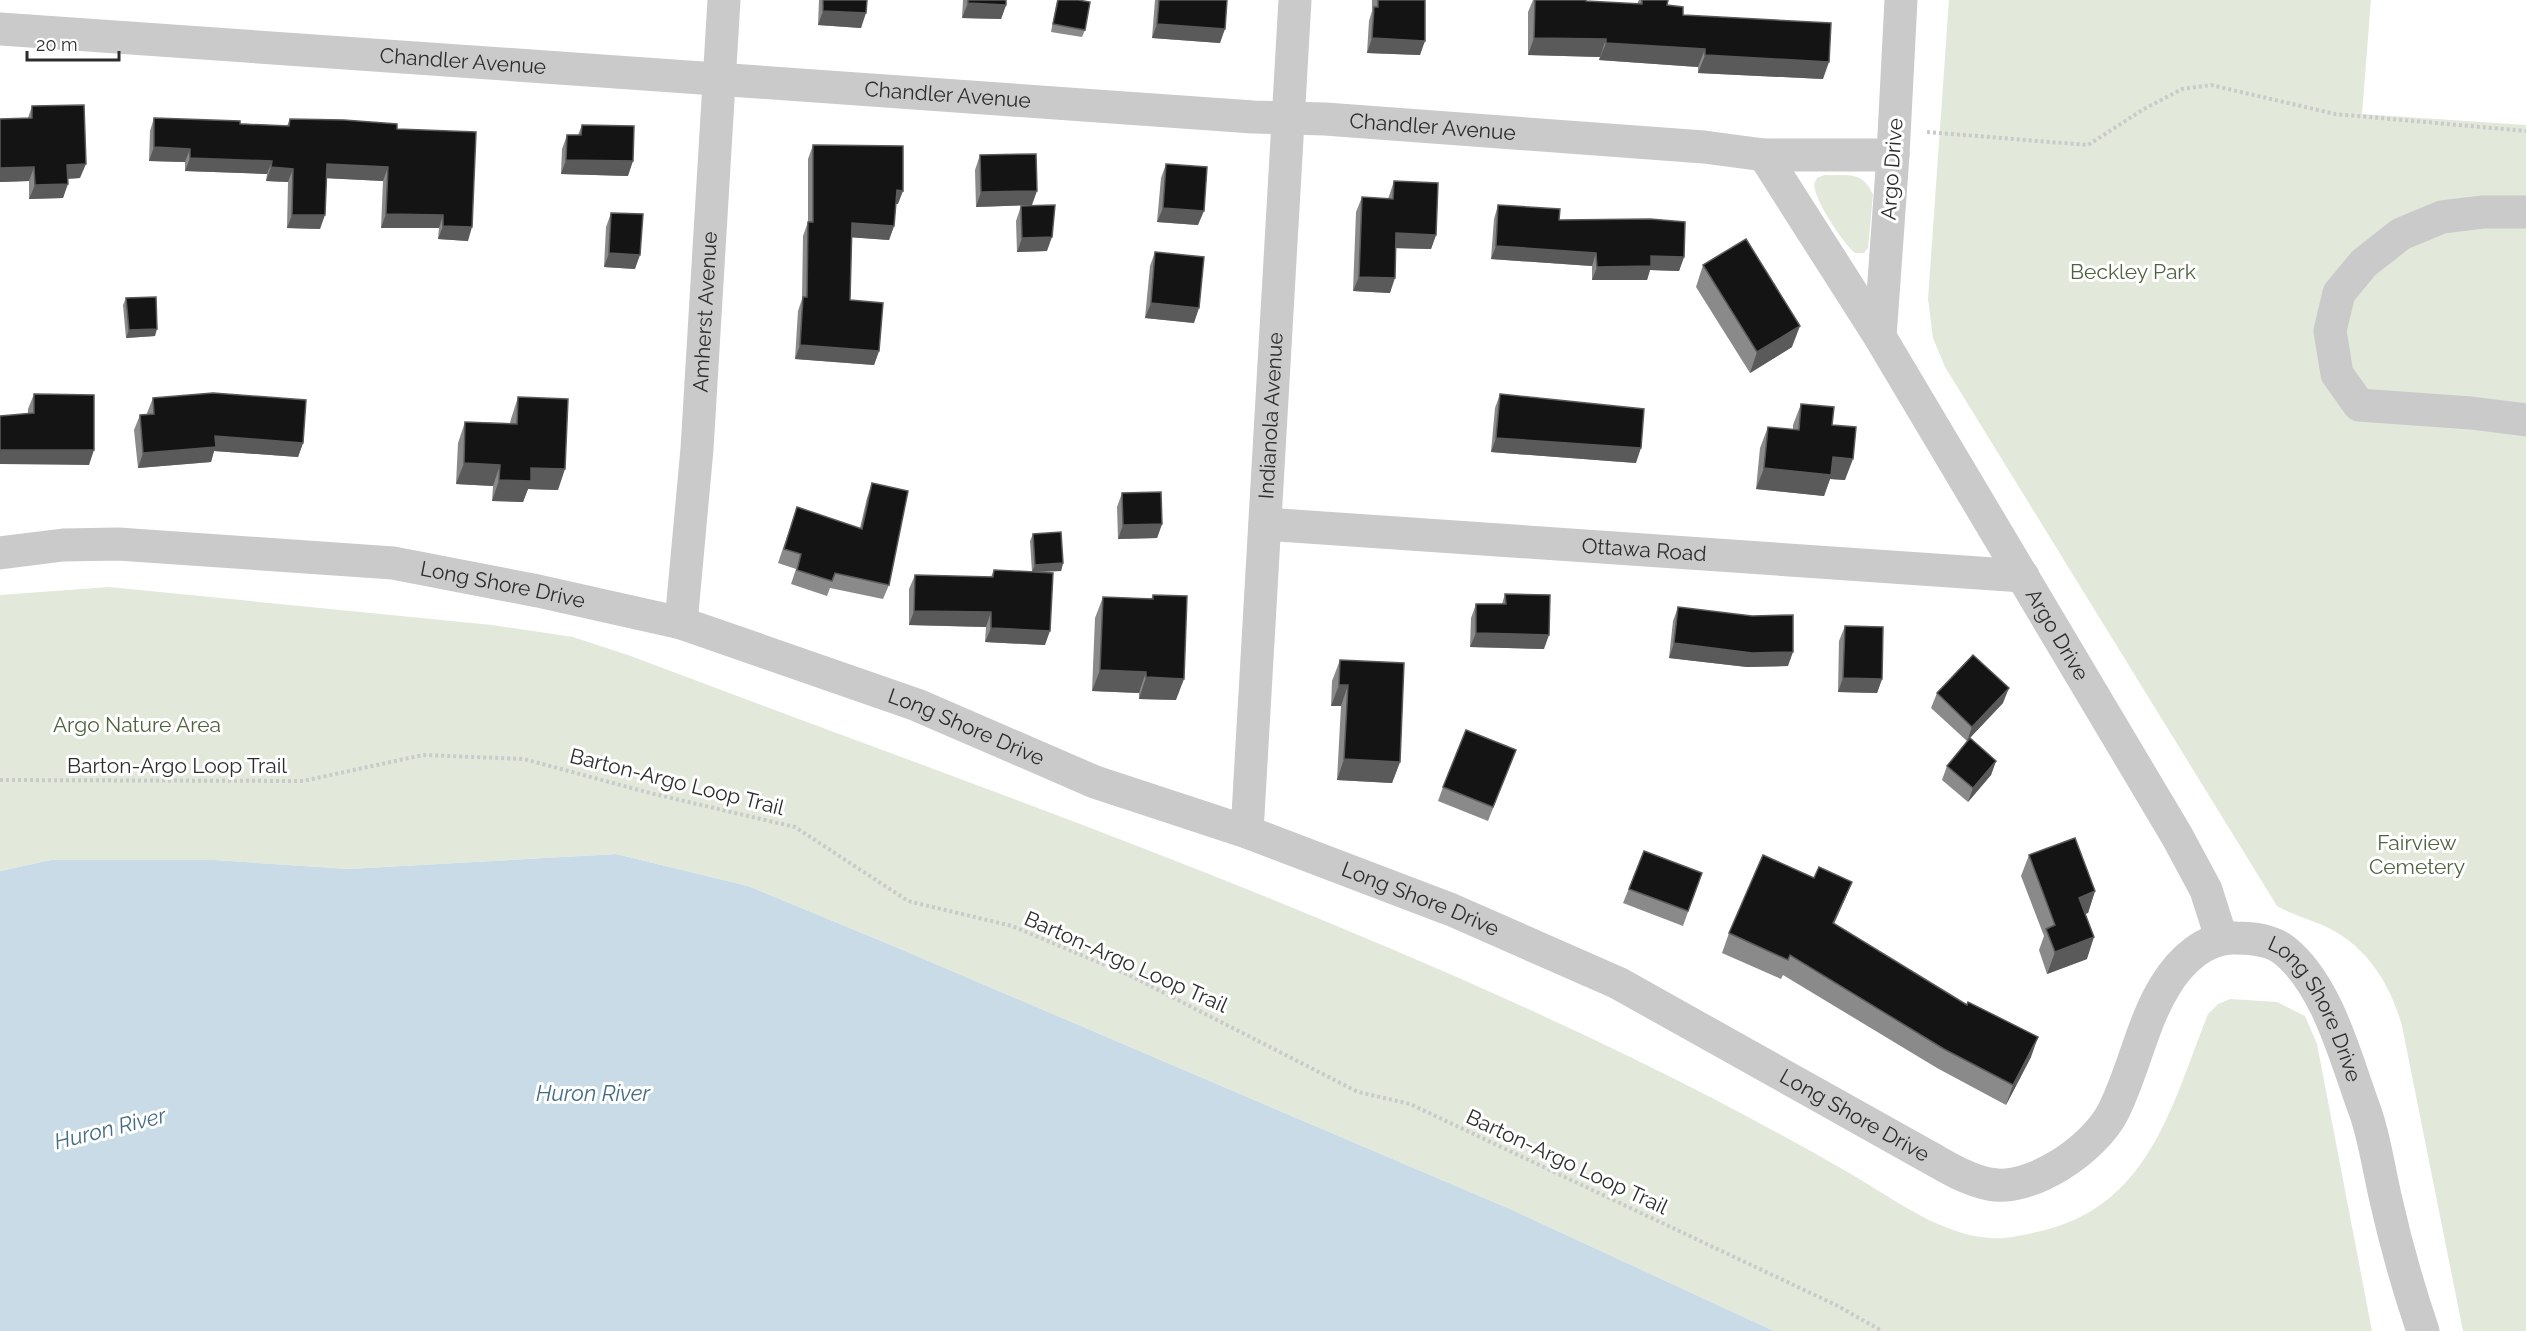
<svg xmlns="http://www.w3.org/2000/svg" width="2526" height="1331" viewBox="0 0 2526 1331" font-family="Raleway,sans-serif">
	<rect width="100%" height="100%" fill="#fff"/>
	<g fill="#e2e9db">
		<path d="M1949,0H2371L2362,114L2526,125V1331H2463L2402,1026C2390,982 2364,942 2320,924C2305,918 2291,914 2277,906L1945,367L1933,338L1928,299Z"/>
		<path d="M1824,175C1847,176 1863,170 1873,195L1868,248L1864,253H1855C1842,242 1815,201 1814,184L1817,178Z"/>
		<path d="M109,587L492,625L573,637L628,655C993,793 1366,920 1714,1099C1760,1123 1806,1148 1851,1174C1892,1198 1942,1236 1992,1238C2006,1239 2023,1235 2037,1232C2149,1208 2171,1107 2208,1014L2218,1004L2230,999L2277,1002L2305,1016L2317,1044L2372,1331H1774L1510,1209L898,948L748,886L616,854L348,869L214,860H51L0,871V595Z"/>
	</g>
	<polygon fill="#c9dbe7" points="616,854 748,886 898,948 1510,1209 1774,1331 0,1331 0,871 51,860 214,860 348,869"/>
	<g fill="none" stroke-linecap="round" stroke-linejoin="round">
		<g stroke="#cacaca" stroke-width="4" stroke-dasharray="3 3" stroke-linecap="butt">
			<polyline points="1927,132 2088,145 2144,109 2182,89 2211,85 2335,114 2526,131"/>
			<polyline points="0,780 303,781 423,755 524,759 650,793 795,827 908,901 1012,926 1129,975 1358,1092 1410,1104 1836,1305 1882,1331"/>
		</g>
		<g stroke="#cacaca" stroke-width="33">
			<path id="s1" d="M1901,0L1893,155L1880,337L2177,836L2206,890L2221,937"/>
			<path id="s2" d="M0,29C418,59 835,86 1253,117L1325,119L1704,147L1764,155H1893"/>
			<polyline points="1764,155 1880,337"/>
			<polyline points="2526,212 2483,212 2442,217 2401,234 2364,263 2339,293 2330,331 2337,374 2359,405 2471,413 2526,420"/>
			<path id="s3" d="M1265,524L2023,576"/>
			<path id="s4" d="M0,553L63,545L118,544L393,563L538,591L681,623L917,705L1095,782L1247,832L1452,910L1618,983L1927,1156C1947,1167 1967,1180 1989,1184C2031,1193 2095,1148 2113,1112C2133,1073 2142,1023 2165,986C2180,961 2206,936 2236,938C2252,938 2271,940 2284,950C2328,985 2346,1060 2365,1111C2375,1139 2379,1171 2386,1200C2396,1245 2408,1287 2423,1331"/>
			<path id="s5" d="M681,623L697,449L724,0"/>
			<path id="s6" d="M1247,832L1295,0"/>
		</g>
	</g>
	<g fill="#8a8a8a">
		<polygon points="819,0 867,0 861,28 818,25"/>
		<polygon points="963,0 1006,0 1006,5 1001,19 962,18"/>
		<polygon points="1057,0 1078,0 1085,30 1082,37 1051,32"/>
		<polygon points="1155,0 1227,0 1220,43 1152,38"/>
		<polygon points="1372,0 1425,0 1420,55 1367,53 1369,21 1372,11"/>
		<polygon points="1533,0 1586,0 1586,1 1637,4 1639,0 1668,0 1667,5 1683,15 1823,79 1698,73 1698,67 1599,60 1600,57 1528,55 1528,12"/>
		<polygon points="32,106 80,178 68,179 63,198 29,199 29,181 0,182 0,119 28,118"/>
		<polygon points="154,118 287,126 290,119 397,129 468,241 438,239 439,228 381,228 383,181 326,178 320,229 287,228 288,182 266,181 267,174 185,171 185,162 149,161 150,131"/>
		<polygon points="582,125 628,176 561,174 562,149 567,135 578,135"/>
		<polygon points="813,145 898,204 896,204 894,226 889,240 851,237 850,300 879,351 874,365 795,359 798,311 802,299 803,236 808,222 808,159"/>
		<polygon points="980,155 1032,205 976,207 975,170"/>
		<polygon points="1166,164 1198,225 1157,222 1161,178"/>
		<polygon points="1394,181 1436,235 1431,249 1396,248 1390,293 1353,291 1356,212 1362,197 1388,199"/>
		<polygon points="1498,205 1559,220 1684,257 1679,271 1650,270 1647,280 1592,280 1592,266 1491,259 1494,219"/>
		<polygon points="1021,206 1047,251 1017,252 1016,221"/>
		<polygon points="611,213 635,269 604,267 606,227"/>
		<polygon points="1155,252 1194,323 1145,318 1150,266"/>
		<polygon points="1703,265 1792,347 1750,373 1696,287"/>
		<polygon points="126,298 155,336 126,338 123,305"/>
		<polygon points="34,394 89,465 28,414 28,409"/>
		<polygon points="1500,394 1636,463 1491,452 1495,408"/>
		<polygon points="518,397 558,490 528,489 523,502 492,501 493,486 456,484 458,443 465,422 510,423 511,419"/>
		<polygon points="153,398 303,443 298,457 214,451 211,462 138,468 134,430 140,415 147,415 147,413"/>
		<polygon points="1801,404 1832,425 1845,480 1830,479 1824,496 1756,489 1760,448 1768,427 1793,430 1793,425"/>
		<polygon points="872,483 889,585 883,599 830,588 827,596 791,584 796,569 778,563 797,507 860,528 867,498"/>
		<polygon points="1122,493 1162,524 1157,538 1118,539 1117,507"/>
		<polygon points="1033,534 1063,563 1061,571 1035,572 1045,645 985,642 986,627 909,625 909,589 915,575 991,577 994,570 1032,572 1030,541"/>
		<polygon points="1505,594 1544,649 1470,647 1471,618 1476,604 1502,604"/>
		<polygon points="1153,595 1176,700 1139,699 1139,693 1092,691 1095,618 1103,597 1151,599"/>
		<polygon points="1678,607 1788,666 1747,667 1669,658 1673,621"/>
		<polygon points="1845,626 1882,679 1877,693 1838,692 1839,641"/>
		<polygon points="1340,660 1400,762 1392,783 1337,780 1341,706 1331,706 1332,681"/>
		<polygon points="1937,693 2003,703 1967,741 1931,708"/>
		<polygon points="1516,750 1488,821 1438,801 1443,787"/>
		<polygon points="1996,761 1991,775 1968,802 1942,780 1947,766"/>
		<polygon points="1644,851 1702,873 1683,926 1623,903"/>
		<polygon points="2029,855 2095,891 2088,913 2085,914 2087,959 2047,974 2039,950 2044,936 2021,876"/>
		<polygon points="1814,878 1852,882 1844,901 1834,924 2031,1057 2006,1105 1937,1068 1783,975 1781,979 1722,953 1729,933"/>
	</g>
	<g fill="#5a5a5a">
		<polygon points="968,3 1006,5 1001,19 962,18"/>
		<polygon points="823,11 866,13 861,28 818,25"/>
		<polygon points="1157,24 1225,29 1220,43 1152,38"/>
		<polygon points="1372,38 1425,41 1420,55 1367,53"/>
		<polygon points="1534,38 1606,39 1600,57 1528,55"/>
		<polygon points="1606,43 1705,49 1698,67 1599,60"/>
		<polygon points="1705,55 1829,62 1823,79 1698,73"/>
		<polygon points="154,147 190,149 185,162 149,161"/>
		<polygon points="190,158 272,161 267,174 185,171"/>
		<polygon points="566,160 633,161 628,176 561,174"/>
		<polygon points="86,164 80,178 62,179 67,165"/>
		<polygon points="327,164 388,167 383,181 322,178"/>
		<polygon points="34,167 29,181 0,182 0,168"/>
		<polygon points="271,167 293,169 288,182 266,181"/>
		<polygon points="68,184 63,198 29,199 35,185"/>
		<polygon points="897,190 903,191 898,204 892,204"/>
		<polygon points="1037,191 1032,205 976,207 981,192"/>
		<polygon points="1163,208 1204,211 1198,225 1157,222"/>
		<polygon points="386,214 443,215 439,228 381,228"/>
		<polygon points="292,215 325,215 320,229 287,228"/>
		<polygon points="852,223 894,226 889,240 846,237"/>
		<polygon points="443,226 472,227 468,241 438,239"/>
		<polygon points="1396,233 1436,235 1431,249 1391,248"/>
		<polygon points="1052,237 1047,251 1017,252 1022,238"/>
		<polygon points="1496,246 1596,253 1592,266 1491,259"/>
		<polygon points="609,253 640,255 635,269 604,267"/>
		<polygon points="1651,256 1684,257 1679,271 1650,270 1647,280 1592,280 1597,267"/>
		<polygon points="1359,277 1395,278 1390,293 1353,291"/>
		<polygon points="1151,303 1199,308 1194,323 1145,318"/>
		<polygon points="1800,326 1792,347 1750,373 1757,352"/>
		<polygon points="157,329 155,336 126,338 129,330"/>
		<polygon points="800,345 879,351 874,365 795,359"/>
		<polygon points="215,436 303,443 298,457 214,451 211,462 138,468 143,453"/>
		<polygon points="1496,438 1641,448 1636,463 1491,452"/>
		<polygon points="0,450 94,450 89,465 0,464"/>
		<polygon points="1833,457 1853,459 1845,480 1830,479 1824,496 1756,489 1764,468"/>
		<polygon points="464,463 500,465 493,486 456,484"/>
		<polygon points="531,468 565,469 558,490 528,489 523,502 492,501 499,480"/>
		<polygon points="1162,524 1157,538 1118,539 1123,525"/>
		<polygon points="1063,563 1061,571 1032,572 1035,565"/>
		<polygon points="914,611 991,612 986,627 909,625"/>
		<polygon points="991,628 1050,631 1045,645 985,642"/>
		<polygon points="1476,633 1549,635 1544,649 1470,647"/>
		<polygon points="1674,643 1793,652 1788,666 1747,667 1669,658"/>
		<polygon points="1100,670 1146,672 1139,693 1092,691"/>
		<polygon points="1146,677 1184,679 1176,700 1139,699"/>
		<polygon points="1843,678 1882,679 1877,693 1838,692"/>
		<polygon points="1339,685 1348,685 1341,706 1331,706"/>
		<polygon points="2009,688 2003,703 1967,741 1972,727"/>
		<polygon points="1344,759 1400,762 1392,783 1337,780"/>
		<polygon points="1996,761 1991,775 1968,802 1973,788"/>
		<polygon points="1852,882 1844,901 1825,943 1833,923"/>
		<polygon points="2095,891 2088,913 2071,919 2079,898"/>
		<polygon points="2094,937 2087,959 2047,974 2055,952"/>
		<polygon points="2038,1037 2031,1057 2006,1105 2013,1085"/>
	</g>
	<g fill="#141414" stroke="#5a5a5a" stroke-width="1.5">
		<polygon points="823,0 867,0 866,13 823,11"/>
		<polygon points="968,0 1006,0 1006,5 968,3"/>
		<polygon points="1058,0 1078,0 1090,2 1085,30 1053,24"/>
		<polygon points="1159,0 1227,0 1225,29 1157,24"/>
		<polygon points="1378,0 1425,0 1425,41 1372,38 1374,7 1378,7"/>
		<polygon points="1535,0 1586,0 1586,1 1642,4 1642,0 1668,0 1667,5 1683,7 1683,15 1831,23 1829,62 1705,55 1705,49 1606,43 1606,39 1534,38"/>
		<polygon points="84,105 86,164 67,165 68,184 35,185 34,167 0,168 0,119 32,118 32,106"/>
		<polygon points="154,118 240,121 240,124 289,126 290,119 344,120 397,124 397,129 476,132 472,227 443,226 443,215 386,214 388,167 327,164 325,215 292,215 293,169 271,167 272,161 190,158 190,149 154,147"/>
		<polygon points="582,125 634,126 633,161 566,160 567,135 581,135"/>
		<polygon points="813,145 903,146 903,191 897,190 894,226 852,223 850,300 883,303 879,351 800,345 803,297 807,297 808,222 813,222"/>
		<polygon points="1036,154 1037,191 981,192 980,155"/>
		<polygon points="1166,164 1207,167 1204,211 1163,208"/>
		<polygon points="1394,181 1438,183 1436,235 1396,233 1395,278 1359,277 1362,197 1393,199"/>
		<polygon points="1055,205 1052,237 1022,238 1021,206"/>
		<polygon points="1498,205 1560,209 1559,220 1650,219 1685,222 1684,257 1651,256 1651,266 1597,267 1596,253 1496,246"/>
		<polygon points="611,213 643,214 640,255 609,253"/>
		<polygon points="1746,239 1800,326 1757,352 1703,265"/>
		<polygon points="1155,252 1204,257 1199,308 1151,303"/>
		<polygon points="156,297 157,329 129,330 126,298"/>
		<polygon points="213,393 306,400 303,443 215,436 216,447 143,453 140,415 154,414 153,398"/>
		<polygon points="34,394 94,395 94,450 0,450 0,455 0,416 34,413"/>
		<polygon points="1500,394 1644,409 1641,448 1496,438"/>
		<polygon points="518,397 568,399 565,469 531,468 531,481 499,480 500,465 464,463 465,422 517,424"/>
		<polygon points="1801,404 1834,407 1832,425 1856,427 1853,459 1833,457 1831,475 1764,468 1768,427 1799,430"/>
		<polygon points="872,483 908,491 889,585 835,573 832,581 797,570 801,554 784,549 797,507 862,529"/>
		<polygon points="1161,492 1162,524 1123,525 1122,493"/>
		<polygon points="1061,532 1063,563 1035,565 1033,534"/>
		<polygon points="994,570 1053,573 1050,631 991,628 991,612 914,611 915,575 993,577"/>
		<polygon points="1505,594 1550,595 1549,635 1476,633 1476,604 1506,604"/>
		<polygon points="1153,595 1187,596 1184,679 1146,677 1146,672 1100,670 1103,597 1153,599"/>
		<polygon points="1678,607 1752,616 1793,615 1793,652 1752,653 1674,643"/>
		<polygon points="1845,626 1883,627 1882,679 1843,678"/>
		<polygon points="1973,655 2009,688 1972,727 1937,693"/>
		<polygon points="1340,660 1404,663 1400,762 1344,759 1348,685 1339,685"/>
		<polygon points="1466,730 1516,750 1493,807 1443,787"/>
		<polygon points="1970,738 1996,761 1973,788 1947,766"/>
		<polygon points="2075,838 2095,891 2079,898 2094,937 2055,952 2046,929 2055,925 2029,855"/>
		<polygon points="1644,851 1702,873 1688,911 1629,889"/>
		<polygon points="1763,855 1814,878 1819,867 1852,882 1833,923 1967,1005 1968,1002 2038,1037 2013,1085 1944,1049 1790,955 1788,960 1729,933"/>
	</g>
	<g text-anchor="middle" stroke-width="6" stroke-linejoin="round" paint-order="stroke">
		<g font-size="21" fill="#2d2d2d" stroke="#fff">
			<text dy="7" stroke="none"><textPath href="#s2" startOffset="464">Chandler Avenue</textPath></text>
			<text dy="7" stroke="none"><textPath href="#s2" startOffset="950">Chandler Avenue</textPath></text>
			<text dy="7" stroke="none"><textPath href="#s2" startOffset="1436">Chandler Avenue</textPath></text>
			<text transform="translate(1892 169) rotate(-86)" y="7">Argo Drive</text>
			<text dy="7" stroke="none"><textPath href="#s5" startOffset="312">Amherst Avenue</textPath></text>
			<text dy="7" stroke="none"><textPath href="#s6" startOffset="417">Indianola Avenue</textPath></text>
			<text dy="7" stroke="none"><textPath href="#s3" startOffset="380">Ottawa Road</textPath></text>
			<text dy="7" stroke="none"><textPath href="#s4" startOffset="506">Long Shore Drive</textPath></text>
			<text dy="7" stroke="none"><textPath href="#s1" startOffset="684">Argo Drive</textPath></text>
			<text dy="7" stroke="none"><textPath href="#s4" startOffset="992">Long Shore Drive</textPath></text>
			<text x="177" y="773">Barton-Argo Loop Trail</text>
			<text transform="translate(677 782) rotate(14)" y="7">Barton-Argo Loop Trail</text>
			<text dy="7" stroke="none"><textPath href="#s4" startOffset="1478">Long Shore Drive</textPath></text>
			<text transform="translate(1126 962) rotate(24)" y="7">Barton-Argo Loop Trail</text>
			<text dy="7" stroke="none"><textPath href="#s4" startOffset="2610">Long Shore Drive</textPath></text>
			<text dy="7" stroke="none"><textPath href="#s4" startOffset="1964">Long Shore Drive</textPath></text>
			<text transform="translate(1567 1162) rotate(25)" y="7">Barton-Argo Loop Trail</text>
		</g>
		<g font-size="21" fill="#4f633f" stroke="#fff">
			<text x="2133" y="279">Beckley Park</text>
			<text x="137" y="732">Argo Nature Area</text>
			<text x="2417" y="850">Fairview<tspan x="2417" dy="24">Cemetery</tspan></text>
		</g>
		<g font-size="22" font-style="italic" fill="#446b85" stroke="#fff">
			<text x="593" y="1101">Huron River</text>
			<text transform="translate(110 1128) rotate(-14)" y="8">Huron River</text>
		</g>
	</g>
	<path d="M27 51v9h92v-9" fill="none" stroke="#2d2d2d" stroke-width="3"/>
	<text x="36" y="51" font-size="18" fill="#2d2d2d" stroke="#ffffff" stroke-width="4.5" paint-order="stroke">20 m</text>
</svg>
